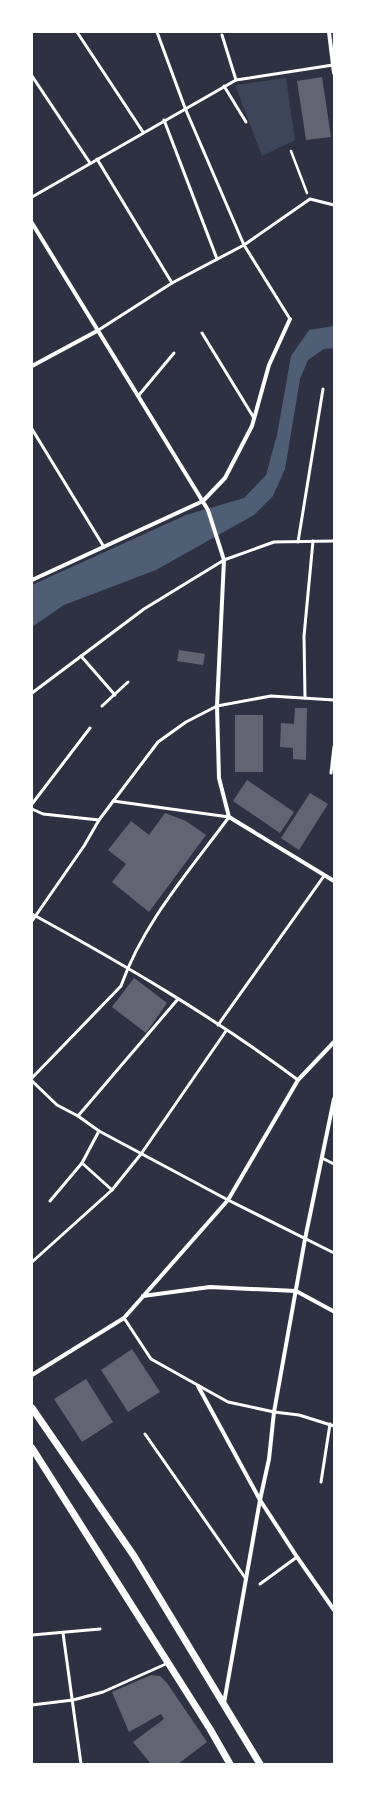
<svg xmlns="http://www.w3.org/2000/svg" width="366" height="1796" viewBox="0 0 366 1796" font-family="'Asap Condensed',sans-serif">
	<rect width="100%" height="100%" fill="#2d3142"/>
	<polygon fill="#3c4559" points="286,78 295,140 262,156 235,85"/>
	<polygon fill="#4f5d75" points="334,326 334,348 324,349 308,360 300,379 285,469 273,496 254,515 156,570 64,605 32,627 32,585 186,515 244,498 266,475 277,435 291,356 309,330"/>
	<g fill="#626471">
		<polygon points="322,77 331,137 306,140 297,81"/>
		<polygon points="179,650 205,654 203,665 177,661"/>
		<polygon points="295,708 307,708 306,760 293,759 293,748 280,747 281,723 294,724"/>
		<rect x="235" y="715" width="28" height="57"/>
		<polygon points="247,780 294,812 280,833 233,801"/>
		<polygon points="310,793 328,804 299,850 281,838"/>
		<polygon points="165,813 186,821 206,835 149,912 112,882 126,864 108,850 131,821 149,835"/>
		<polygon points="134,978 167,1003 146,1033 112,1007"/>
		<polygon points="132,1349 160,1392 128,1412 101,1370"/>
		<polygon points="86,1379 113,1422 82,1442 54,1399"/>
		<polygon points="151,1675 160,1676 167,1683 207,1742 178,1764 151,1764 133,1742 164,1719 161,1714 129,1732 112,1692"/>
	</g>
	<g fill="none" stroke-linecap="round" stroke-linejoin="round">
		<polyline stroke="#fff" stroke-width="2.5" points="291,151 307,193"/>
		<g stroke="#fff" stroke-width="3">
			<polyline points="77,32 143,132"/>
			<polyline points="157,32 185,108 244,245 290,319"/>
			<polyline points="222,35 236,80"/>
			<polyline points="32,76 90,163"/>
			<polyline points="224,86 246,122"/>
			<polyline points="164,120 217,259"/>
			<polyline points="97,159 172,283"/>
			<polyline points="32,197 236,80 333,65"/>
			<polyline points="97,331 172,283 244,245 310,199 334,205"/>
			<polyline points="202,333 254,418"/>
			<polyline points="139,395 174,353"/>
			<polyline points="32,429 104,547"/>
			<polyline points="298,542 323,389"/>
			<polyline points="81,656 115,695"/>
			<polyline points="32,693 144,609 224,560 274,542 334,541"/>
			<polyline points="305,698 304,636 313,541"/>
			<polyline points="102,706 128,682"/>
			<polyline points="331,773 334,747"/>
			<polyline points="32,804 90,728"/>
			<polyline points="32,809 43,814 99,820"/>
			<path d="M32,914C123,964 214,1017 298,1080"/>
			<polyline points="32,921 84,846 99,820 158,742 186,722 217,706 271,696 334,700"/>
			<polyline points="218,1025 324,876"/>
			<path d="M32,1078L121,986C143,923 190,870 229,817L113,801"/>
			<polyline points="32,1081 57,1105 78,1116 99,1131 228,1200 334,1253"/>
			<polyline points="78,1116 178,999"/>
			<polyline points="322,1158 334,1164"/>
			<polyline points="82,1163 112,1190"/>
			<polyline points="50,1201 82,1163 99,1131"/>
			<polyline points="32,1262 112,1190 141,1154 226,1031"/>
			<polyline points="124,1318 151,1359 228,1402 274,1412 299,1415 334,1426"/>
			<polyline points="145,1434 246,1579"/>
			<polyline points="321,1482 330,1424"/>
			<polyline points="260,1584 297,1557"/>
			<polyline points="63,1633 81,1764"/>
			<polyline points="32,1635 100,1629"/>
			<polyline points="32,1705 73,1700 103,1692 168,1663"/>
		</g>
		<g stroke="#fff" stroke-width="4">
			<polyline points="329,32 334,73"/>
			<polyline points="32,223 208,510 224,560 217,706 219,778 229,817 334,881"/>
			<polyline points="32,366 97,331"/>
			<polyline points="32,580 203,501 225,478 252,426 269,365 290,319"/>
			<polyline points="143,1296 210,1287 296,1291 333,1311"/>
			<polyline points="32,1375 124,1318 228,1200 298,1080 334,1042"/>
			<polyline points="198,1386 260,1500 297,1557 334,1610"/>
			<polyline points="224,1703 260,1500 269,1459 274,1412 305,1239 334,1099"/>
		</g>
		<g stroke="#fff" stroke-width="7">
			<polyline points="32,1408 134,1556 260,1764"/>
			<polyline points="32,1448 210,1729 230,1764"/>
		</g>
	</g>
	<rect width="366" height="1796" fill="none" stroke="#ffffff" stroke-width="66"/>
</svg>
